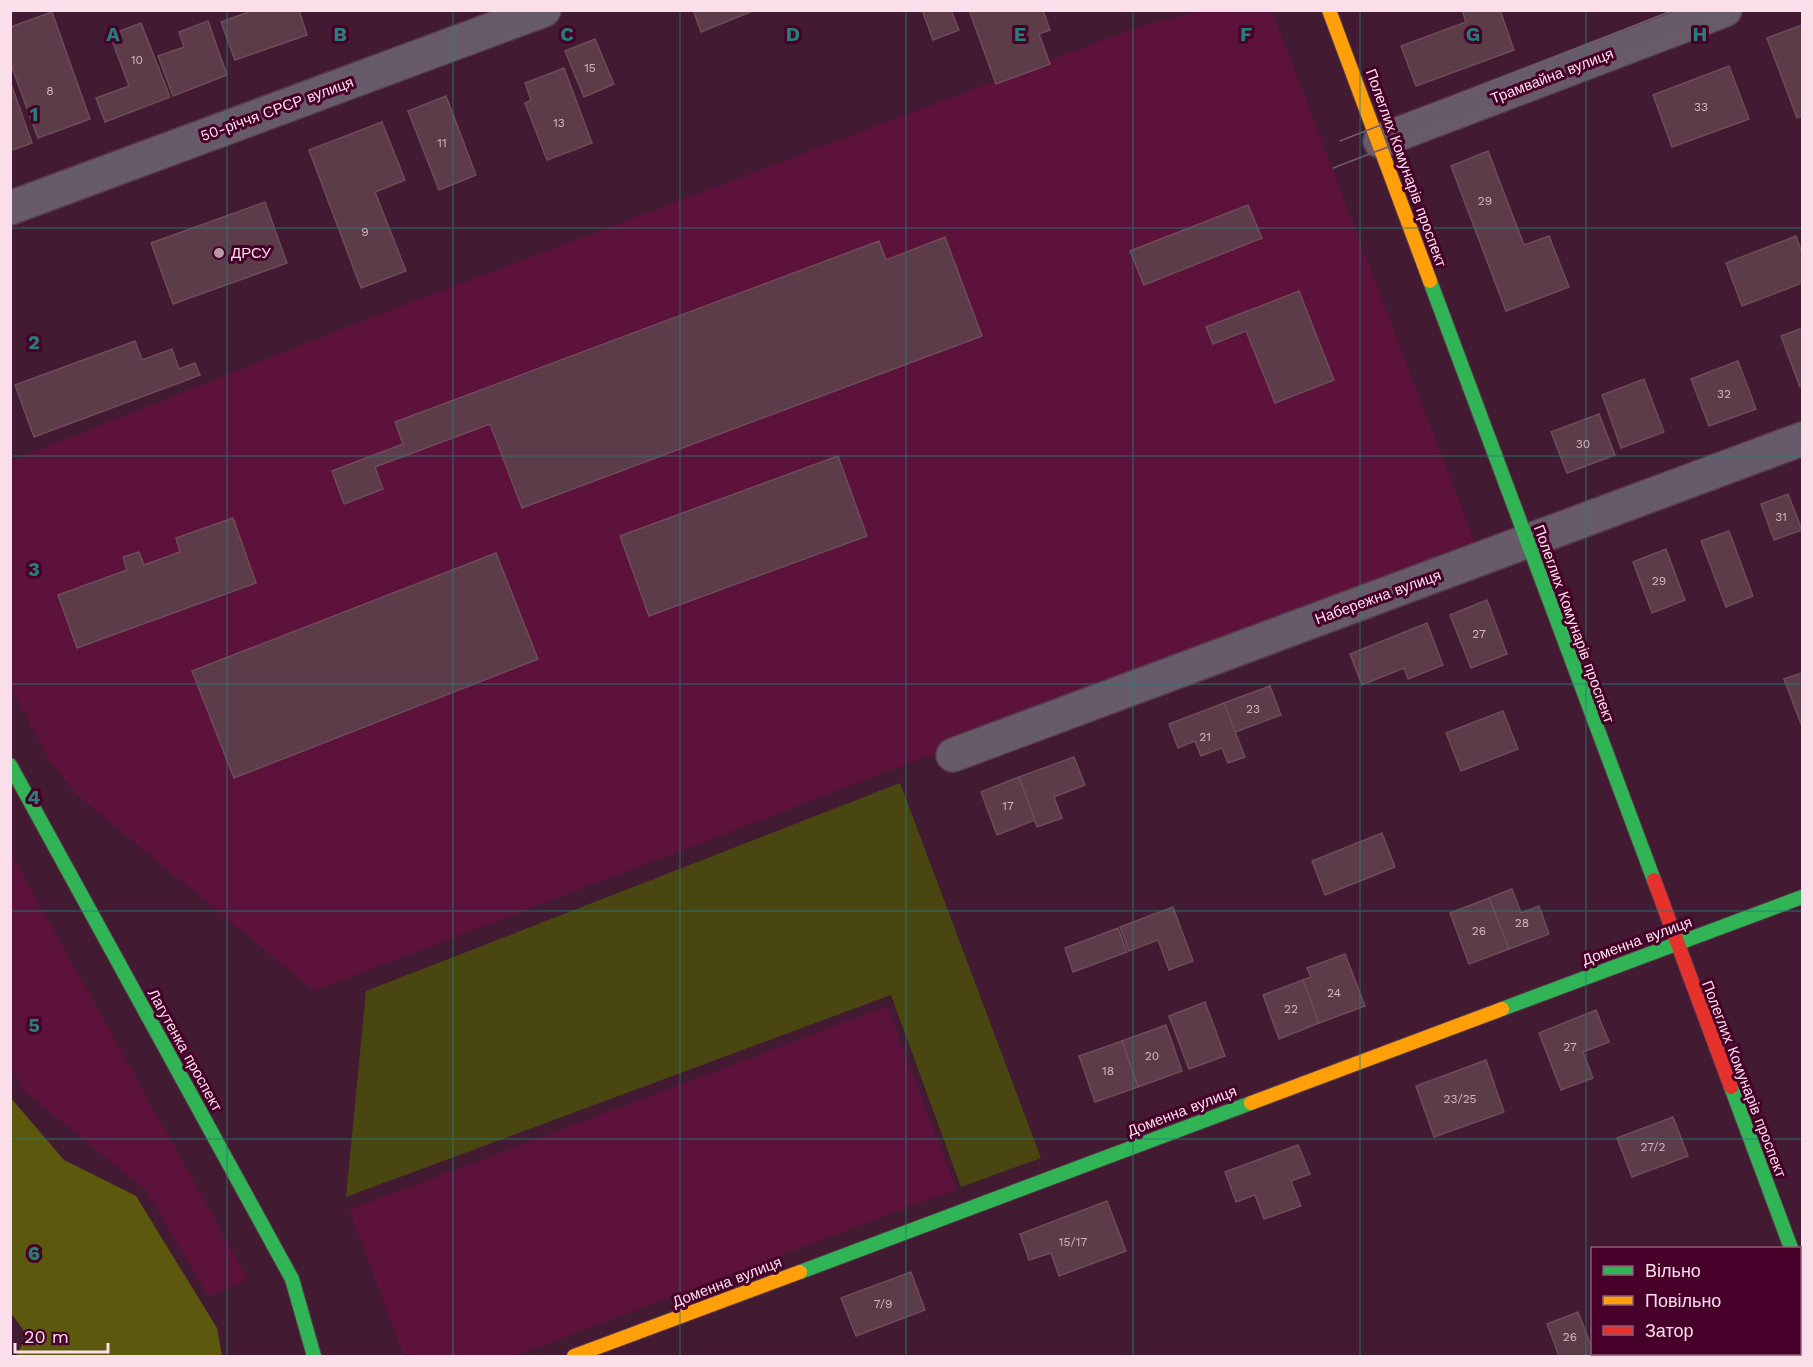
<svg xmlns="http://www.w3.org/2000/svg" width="1813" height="1367" viewBox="0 0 1813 1367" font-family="'Work Sans',sans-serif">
	<rect width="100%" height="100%" fill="#421a31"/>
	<g fill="#5c123b">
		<polygon points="1199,11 1272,11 1476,546 314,991 76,794 49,760 11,688 11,461 349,326 1132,29"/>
		<polygon points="10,852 85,986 248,1279 209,1297 146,1190 26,1093 11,1067"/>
		<polygon points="887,1006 956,1189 515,1356 404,1356 349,1210"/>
	</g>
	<polygon fill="#4a4612" points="900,783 1041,1158 961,1187 891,995 346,1197 366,991"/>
	<polygon fill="#5c590e" points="10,1097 64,1160 136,1196 217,1328 222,1356 16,1356 27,1335 11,1313"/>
	<g fill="#5d3c49" stroke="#6d4c58" stroke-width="1.5">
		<polygon points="254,10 299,10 307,35 235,60 221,22"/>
		<polygon points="693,10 755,10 701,32"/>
		<polygon points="922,10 951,10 959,30 933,40"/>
		<polygon points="969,10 1043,10 1050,30 1039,34 1050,64 996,84"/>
		<polygon points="1462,10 1500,10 1514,50 1416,86 1401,46 1466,22"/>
		<polygon points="52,12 90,119 38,138 10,62 10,27"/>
		<polygon points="208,21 227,75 173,96 158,56 184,47 179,32"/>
		<polygon points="141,23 170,97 105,122 96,98 129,86 110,35"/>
		<polygon points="1802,25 1802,116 1797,118 1767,38"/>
		<polygon points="595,39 614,84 584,97 565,51"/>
		<polygon points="1729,66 1749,119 1672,147 1653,95"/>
		<polygon points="564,68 592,143 547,160 525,103 531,100 525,83"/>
		<polygon points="10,81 32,143 10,151"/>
		<polygon points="446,96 476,175 439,190 408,111"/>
		<polygon points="382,122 405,180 375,192 406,271 361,288 309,150"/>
		<polygon points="1488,151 1524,245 1549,236 1569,287 1506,311 1451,166"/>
		<polygon points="265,202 287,263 173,304 151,243"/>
		<polygon points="1248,205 1262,238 1144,285 1130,251"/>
		<polygon points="1796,236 1802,253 1802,283 1742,306 1726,263"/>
		<polygon points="945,237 982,336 522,508 490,424 375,467 383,489 344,504 332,471 403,444 395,422 879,241 886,260"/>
		<polygon points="1299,291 1334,380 1275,403 1246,331 1213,344 1206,327"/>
		<polygon points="1802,328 1802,386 1800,387 1781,336"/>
		<polygon points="135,341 142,360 172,349 179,369 195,363 200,375 34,437 15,385"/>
		<polygon points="1738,361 1756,409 1709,426 1691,379"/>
		<polygon points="1644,379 1664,432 1621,448 1602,395"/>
		<polygon points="1599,414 1615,455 1567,473 1551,432"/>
		<polygon points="838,456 867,536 649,616 620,536"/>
		<polygon points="1788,494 1802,530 1774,540 1761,504"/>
		<polygon points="233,518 256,583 77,648 58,595 127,570 123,557 139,552 144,565 180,552 176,538"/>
		<polygon points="1729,531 1753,596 1726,607 1701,541"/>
		<polygon points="1666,549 1685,600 1652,613 1633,562"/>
		<polygon points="496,553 538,659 234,778 192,671"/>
		<polygon points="1487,600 1507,654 1471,668 1450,615"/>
		<polygon points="1427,623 1443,665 1408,679 1404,668 1362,685 1350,654"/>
		<polygon points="1802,673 1802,723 1801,724 1784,679"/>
		<polygon points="1270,686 1281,715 1235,732 1224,703"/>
		<polygon points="1224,703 1245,757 1228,763 1222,748 1201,756 1195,741 1178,748 1169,724"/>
		<polygon points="1503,711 1518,749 1461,771 1446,733"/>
		<polygon points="1074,757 1085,785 1054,797 1062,818 1037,827 1019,777"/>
		<polygon points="1019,777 1035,820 997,835 981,792"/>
		<polygon points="1382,833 1395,867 1325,895 1312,861"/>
		<polygon points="1512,889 1521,913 1539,906 1549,934 1509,949 1489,898"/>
		<polygon points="1489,898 1509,949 1469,964 1450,913"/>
		<polygon points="1173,907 1193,961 1169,970 1158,940 1129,951 1120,927"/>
		<polygon points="1118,928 1127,952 1073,972 1065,948"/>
		<polygon points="1345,954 1365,1006 1319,1023 1303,980 1311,977 1307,968"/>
		<polygon points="1303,980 1319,1023 1279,1039 1263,995"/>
		<polygon points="1205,1002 1225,1056 1189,1069 1169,1016"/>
		<polygon points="1596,1010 1609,1042 1583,1052 1593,1078 1561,1090 1539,1033"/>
		<polygon points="1166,1025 1182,1071 1138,1087 1122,1041"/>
		<polygon points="1122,1041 1138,1087 1095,1102 1079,1056"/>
		<polygon points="1486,1060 1504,1112 1434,1137 1416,1086"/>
		<polygon points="1673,1117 1688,1156 1632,1177 1617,1138"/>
		<polygon points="1298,1145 1310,1174 1291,1181 1301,1206 1264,1219 1255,1195 1236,1202 1225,1172"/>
		<polygon points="1107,1201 1126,1251 1059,1276 1051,1253 1029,1260 1020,1234"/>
		<polygon points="911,1272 925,1310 856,1336 841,1298"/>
		<polygon points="1578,1312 1595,1356 1559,1356 1547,1324"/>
	</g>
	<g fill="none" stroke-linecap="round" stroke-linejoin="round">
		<defs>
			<g id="street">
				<polyline points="1380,141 1725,10"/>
				<polyline points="10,208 544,10"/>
				<polyline points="953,755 1802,439"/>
			</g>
			<g id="fast">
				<polyline points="1430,281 1654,880"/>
				<polyline points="10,765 292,1279 314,1356"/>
				<polyline points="1502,1009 1802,897"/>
				<polyline points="1731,1087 1791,1248"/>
				<polyline points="800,1272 1251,1103"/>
				<polyline points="1800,1272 1802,1280"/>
			</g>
			<g id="slow">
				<polyline points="1329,10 1430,281"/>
				<polyline points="1251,1103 1502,1009"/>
				<polyline points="574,1356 800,1272"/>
			</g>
			<polyline id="jam" points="1654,880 1731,1087"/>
		</defs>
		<use href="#street" stroke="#58394a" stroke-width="36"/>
		<use href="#fast" stroke="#58394a" stroke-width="16"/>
		<use href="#slow" stroke="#58394a" stroke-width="16"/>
		<use href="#jam" stroke="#58394a" stroke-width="16"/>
		<use href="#street" stroke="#675b6a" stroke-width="33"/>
		<use href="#fast" stroke="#30b455" stroke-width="14"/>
		<use href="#slow" stroke="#ff9f0a" stroke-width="14"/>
		<use href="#jam" stroke="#e5322d" stroke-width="14"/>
		<g stroke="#6e5d6b" stroke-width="1.5">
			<polyline points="1340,141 1674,10"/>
			<polyline points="1333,168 1746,10"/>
		</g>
	</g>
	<path fill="none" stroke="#26807a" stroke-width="1.5" stroke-opacity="0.55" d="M227,10V1356M453,10V1356M680,10V1356M906,10V1356M1133,10V1356M1360,10V1356M1586,10V1356M10,228H1802M10,456H1802M10,684H1802M10,911H1802M10,1139H1802"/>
	<circle fill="#ba9aa9" stroke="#460029" stroke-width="2" cx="219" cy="253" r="6"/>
	<g text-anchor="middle" stroke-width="6" stroke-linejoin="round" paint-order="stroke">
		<g font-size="12" fill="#d3b6c2">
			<text x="137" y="64">10</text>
			<text x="590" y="72">15</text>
			<text x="50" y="95">8</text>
			<text x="1701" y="111">33</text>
			<text x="559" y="127">13</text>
			<text x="442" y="147">11</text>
			<text x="1485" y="205">29</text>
			<text x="365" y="236">9</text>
			<text x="1724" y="398">32</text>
			<text x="1583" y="448">30</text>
			<text x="1781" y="521">31</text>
			<text x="1659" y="585">29</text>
			<text x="1479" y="638">27</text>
			<text x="1253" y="713">23</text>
			<text x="1205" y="741">21</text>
			<text x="1008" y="810">17</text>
			<text x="1522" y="927">28</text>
			<text x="1479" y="935">26</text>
			<text x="1334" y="997">24</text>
			<text x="1291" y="1013">22</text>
			<text x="1570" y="1051">27</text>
			<text x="1152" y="1060">20</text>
			<text x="1108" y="1075">18</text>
			<text x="1460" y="1103">23/25</text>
			<text x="1653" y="1151">27/2</text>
			<text x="1073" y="1246">15/17</text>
			<text x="883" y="1308">7/9</text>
			<text x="1570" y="1341">26</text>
		</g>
		<g font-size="15" fill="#fadfea" stroke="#460029">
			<text transform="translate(1552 76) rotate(-21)" y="5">Трамвайна вулиця</text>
			<text transform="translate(277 109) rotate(-20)" y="5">50-річчя СРСР вулиця</text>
			<text transform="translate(1406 168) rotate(70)" y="5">Полеглих Комунарів проспект</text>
			<text transform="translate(1378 597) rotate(-20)" y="5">Набережна вулиця</text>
			<text transform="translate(1574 624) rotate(70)" y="5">Полеглих Комунарів проспект</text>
			<text transform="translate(1637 941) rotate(-20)" y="5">Доменна вулиця</text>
			<text transform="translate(185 1050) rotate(61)" y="5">Лагутенка проспект</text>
			<text transform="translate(1744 1079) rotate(69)" y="5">Полеглих Комунарів проспект</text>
			<text transform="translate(1182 1111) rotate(-21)" y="5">Доменна вулиця</text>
			<text transform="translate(727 1282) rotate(-21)" y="5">Доменна вулиця</text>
		</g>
		<g font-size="15" fill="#fadfea" stroke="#460029" text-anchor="start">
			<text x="231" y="258">ДРСУ</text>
		</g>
	</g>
	<g font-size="20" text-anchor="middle" font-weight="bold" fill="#26807a" stroke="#460029" stroke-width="6" stroke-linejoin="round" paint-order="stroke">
		<text x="113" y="41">A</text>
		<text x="340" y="41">B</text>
		<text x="567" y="41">C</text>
		<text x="793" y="41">D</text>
		<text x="1020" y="41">E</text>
		<text x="1246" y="41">F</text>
		<text x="1473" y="41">G</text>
		<text x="1700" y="41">H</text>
		<text x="34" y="121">1</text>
		<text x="34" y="349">2</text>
		<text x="34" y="576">3</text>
		<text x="34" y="804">4</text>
		<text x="34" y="1032">5</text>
		<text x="34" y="1260">6</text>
	</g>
	<rect width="1813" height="1367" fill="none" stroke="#fadfea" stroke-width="24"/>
	<rect x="1591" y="1247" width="210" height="108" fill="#460029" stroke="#8e5976" stroke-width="1.5"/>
	<rect x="1603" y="1266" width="30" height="9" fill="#30b455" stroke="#8e5976" stroke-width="1.5"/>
	<text x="1645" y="1277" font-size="18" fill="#fadfea">Вільно</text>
	<rect x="1603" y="1296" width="30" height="9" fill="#ff9f0a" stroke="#8e5976" stroke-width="1.5"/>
	<text x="1645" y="1307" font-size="18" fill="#fadfea">Повільно</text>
	<rect x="1603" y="1326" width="30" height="9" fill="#e5322d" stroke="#8e5976" stroke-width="1.5"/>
	<text x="1645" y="1337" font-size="18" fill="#fadfea">Затор</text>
	<path d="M15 1343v9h93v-9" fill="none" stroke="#fadfea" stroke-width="3"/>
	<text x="24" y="1343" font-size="18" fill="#fadfea" stroke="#460029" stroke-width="4.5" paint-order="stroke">20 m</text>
</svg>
